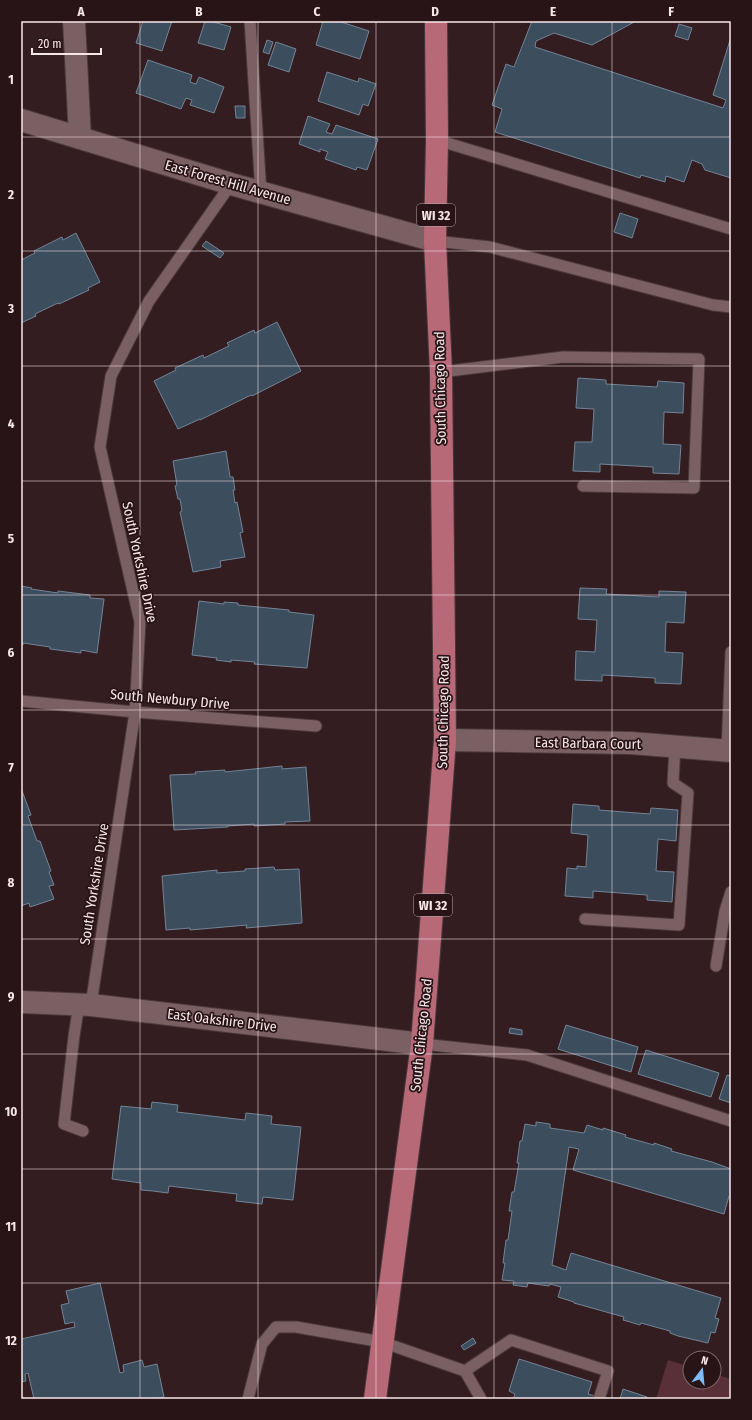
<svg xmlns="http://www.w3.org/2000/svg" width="752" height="1420" viewBox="0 0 752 1420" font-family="'Fira Sans Condensed',sans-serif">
	<rect width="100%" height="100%" fill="#331d20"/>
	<polygon fill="#5a3038" points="668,1360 690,1367 690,1382 714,1382 714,1374 731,1379 731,1399 656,1399"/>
	<g fill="#3c4d5d" stroke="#728496">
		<polygon points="143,21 172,21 162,51 136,43"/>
		<polygon points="205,21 210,21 231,27 224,50 198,43"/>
		<polygon points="323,21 338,21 369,31 360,59 316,45"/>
		<polygon points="532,21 636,21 592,45 554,33 536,41 535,47 723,108 726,100 713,95 731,37 731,178 705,170 702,164 692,160 684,182 666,176 665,182 641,175 640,178 495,132 502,109 492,105 506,64 514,67"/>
		<polygon points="679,24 692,28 688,40 675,36"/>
		<polygon points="267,40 273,42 269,54 263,52"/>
		<polygon points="276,42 296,49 289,72 268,65"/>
		<polygon points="148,60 192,75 190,82 196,84 199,77 224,87 214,113 190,105 192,100 186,98 181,109 136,93"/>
		<polygon points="327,72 358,82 359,78 376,84 368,106 363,104 359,115 318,101"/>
		<polygon points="235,106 245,106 245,118 236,118"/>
		<polygon points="308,116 330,124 326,132 332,134 336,125 378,139 367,170 357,167 356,170 325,159 328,152 320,149 320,152 299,144"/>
		<polygon points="620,213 638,219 632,238 614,232"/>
		<polygon points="76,233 100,282 88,288 89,290 59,304 58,303 35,314 36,316 21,323 21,260 35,253 34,251 62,237 63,240"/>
		<polygon points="206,241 224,253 220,258 202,246"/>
		<polygon points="277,322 301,371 252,396 251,395 200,420 200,419 178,429 154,381 176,370 175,368 203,355 204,358 229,346 227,343 254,330 255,333"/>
		<polygon points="578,378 606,380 606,384 657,387 658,381 684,383 683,413 664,412 663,444 681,445 679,474 653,473 653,467 600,464 600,472 573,471 575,442 592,442 594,409 576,408"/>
		<polygon points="226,451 230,477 233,477 235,490 233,490 235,503 237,502 243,532 240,533 245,557 220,561 221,567 193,572 180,512 182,511 180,499 178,499 175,486 177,485 173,461"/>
		<polygon points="21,586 32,588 31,589 58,593 58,591 90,595 90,598 104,599 97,653 81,650 81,653 50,649 50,647 23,643 23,645 21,644"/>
		<polygon points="580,588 607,589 606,594 659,597 659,591 686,592 684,623 666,622 665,652 683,653 681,684 656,683 655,683 655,678 602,675 602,681 575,680 576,651 595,652 597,620 578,619"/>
		<polygon points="199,601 224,604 224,602 238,603 238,605 289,610 289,612 314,615 307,668 254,664 255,662 231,660 231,662 216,660 217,658 192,655"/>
		<polygon points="282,766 282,769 306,767 310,821 285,822 285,824 254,826 254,824 228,826 228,827 174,830 170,775 196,774 195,772 225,770 225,772"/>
		<polygon points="21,788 31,815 28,816 37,841 40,841 51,871 49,872 54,885 49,886 54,899 30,907 29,903 21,906"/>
		<polygon points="573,804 598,806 599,806 599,810 650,814 651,808 678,810 676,841 658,839 656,871 674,872 672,902 647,900 647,895 593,891 593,898 565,896 567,868 577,869 577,866 586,867 588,835 571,833"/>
		<polygon points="274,867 275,870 299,869 302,923 246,928 247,925 190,930 190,928 166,930 162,876 217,870 217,873 245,871 245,869"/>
		<polygon points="566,1025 638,1047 631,1072 558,1049"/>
		<polygon points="510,1028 522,1030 522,1035 509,1033"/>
		<polygon points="646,1050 719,1073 711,1097 638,1074"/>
		<polygon points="727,1075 731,1076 731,1103 719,1099"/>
		<polygon points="152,1102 178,1105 177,1112 245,1120 246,1113 272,1116 271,1124 301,1127 293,1200 263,1197 262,1204 236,1201 237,1194 169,1186 168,1193 153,1191 141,1190 141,1183 112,1179 121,1106 151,1109"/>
		<polygon points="536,1122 550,1124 550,1128 584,1133 587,1125 603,1130 603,1128 626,1135 625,1137 654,1145 654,1143 672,1149 671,1151 712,1162 731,1169 731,1197 729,1196 724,1214 573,1170 579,1149 569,1147 552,1265 566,1270 571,1253 721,1298 715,1318 719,1319 715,1333 711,1332 708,1343 678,1336 670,1333 670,1331 641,1323 640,1325 630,1322 623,1320 624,1317 574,1303 574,1302 558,1297 561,1287 550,1284 549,1286 528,1283 527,1287 513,1285 514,1281 502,1280 505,1263 503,1263 506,1240 508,1240 512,1211 509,1211 512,1192 514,1192 519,1163 517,1163 520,1141 522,1141 525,1124 536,1126"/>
		<polygon points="100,1283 120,1373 124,1372 123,1365 142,1360 144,1367 157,1364 164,1397 154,1399 34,1399 28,1373 25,1374 26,1381 21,1382 21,1339 75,1327 74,1322 65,1324 61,1305 69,1303 66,1291"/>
		<polygon points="473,1338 476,1343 464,1350 461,1346"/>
		<polygon points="519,1359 592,1382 588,1394 595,1396 594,1399 513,1399 515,1394 509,1391"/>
		<polygon points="623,1389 647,1397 647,1399 620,1399"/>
	</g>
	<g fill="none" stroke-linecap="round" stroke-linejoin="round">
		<defs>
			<g id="service">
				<polyline points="250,21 261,193"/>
				<polyline points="437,140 731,229"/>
				<polyline points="435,241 490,247 713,305 731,307"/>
				<polyline points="441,372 563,357 699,359 694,488 583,486"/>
				<polyline points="21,701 135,712 316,726"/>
				<polyline points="727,750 731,652"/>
				<polyline points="585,919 679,925 688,793 673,783 675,746"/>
				<polyline points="716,966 725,911 731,892"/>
				<polyline points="79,1004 74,1036 64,1124 83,1131"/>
				<polyline points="91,1005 135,712 140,622 100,447 111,376 149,301 231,184"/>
				<polyline points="422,1044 527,1055 731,1121"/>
				<polyline points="465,1371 481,1399"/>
				<polyline points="248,1399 262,1344 276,1327 296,1327 382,1342 465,1371 511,1340 608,1371 599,1399"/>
			</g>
			<g id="minor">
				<polyline points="74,21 80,138"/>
				<polyline points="445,740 631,743 731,751"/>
				<polyline points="21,1002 91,1005 422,1044"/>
			</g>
			<polyline id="tertiary" points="21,120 231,184 435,241"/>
			<polyline id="primary" points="375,1399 422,1044 445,740 441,372 435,241 437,140 436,21"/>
		</defs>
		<use href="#service" stroke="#4b383b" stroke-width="13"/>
		<use href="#minor" stroke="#4b383b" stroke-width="24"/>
		<use href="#tertiary" stroke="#4b383b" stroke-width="24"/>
		<use href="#primary" stroke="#4b383b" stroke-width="24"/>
		<use href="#service" stroke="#7a5f63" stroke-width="11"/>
		<use href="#minor" stroke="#7a5f63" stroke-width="22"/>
		<use href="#tertiary" stroke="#7a5f63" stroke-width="22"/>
		<use href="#primary" stroke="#b86978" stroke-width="22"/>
	</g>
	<path fill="none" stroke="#f7e7e9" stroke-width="1" stroke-opacity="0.55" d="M140,21V1399M258,21V1399M376,21V1399M494,21V1399M612,21V1399M21,137H731M21,251H731M21,366H731M21,481H731M21,595H731M21,710H731M21,825H731M21,939H731M21,1054H731M21,1169H731M21,1283H731"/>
	<g text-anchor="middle" stroke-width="3.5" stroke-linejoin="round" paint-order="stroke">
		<g fill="#281317" stroke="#b9a7aa" stroke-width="1">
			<rect x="417" y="204" width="38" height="22" rx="3"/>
			<rect x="414" y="894" width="38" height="22" rx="3"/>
		</g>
		<g font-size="13" font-weight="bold" fill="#f7e7e9">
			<text x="436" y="220">WI 32</text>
			<text x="433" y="910">WI 32</text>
		</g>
		<g font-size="14" fill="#f7e7e9" stroke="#281317">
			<text transform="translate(228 182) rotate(16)" y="5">East Forest Hill Avenue</text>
			<text transform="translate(440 388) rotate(-91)" y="5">South Chicago Road</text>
			<text transform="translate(140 562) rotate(78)" y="5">South Yorkshire Drive</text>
			<text transform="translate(170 699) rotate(5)" y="5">South Newbury Drive</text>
			<text transform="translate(443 712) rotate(-89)" y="5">South Chicago Road</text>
			<text transform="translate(588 743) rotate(1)" y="5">East Barbara Court</text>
			<text transform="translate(94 884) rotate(-81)" y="5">South Yorkshire Drive</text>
			<text transform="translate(222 1020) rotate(7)" y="5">East Oakshire Drive</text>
			<text transform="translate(421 1035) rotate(-84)" y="5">South Chicago Road</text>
		</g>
	</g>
	<rect width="752" height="1420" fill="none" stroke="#281317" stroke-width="44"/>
	<g transform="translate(702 1370) rotate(16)"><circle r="19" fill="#281317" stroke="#7b686b"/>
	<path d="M0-3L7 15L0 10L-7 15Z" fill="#7ebdf9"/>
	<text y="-6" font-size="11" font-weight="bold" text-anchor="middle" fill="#f7e7e9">N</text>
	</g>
	<path d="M32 48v6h69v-6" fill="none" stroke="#f7e7e9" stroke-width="2"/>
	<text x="38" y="48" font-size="12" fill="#f7e7e9" stroke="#281317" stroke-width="3" paint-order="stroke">20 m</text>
	<rect x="22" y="22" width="708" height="1376" fill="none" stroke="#f7e7e9" stroke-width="1.5"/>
	<g font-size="13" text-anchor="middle" font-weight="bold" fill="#f7e7e9">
		<text x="81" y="16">A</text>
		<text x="199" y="16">B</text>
		<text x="317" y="16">C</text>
		<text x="435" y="16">D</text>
		<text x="553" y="16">E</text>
		<text x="671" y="16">F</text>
		<text x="11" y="84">1</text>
		<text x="11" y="199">2</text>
		<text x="11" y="313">3</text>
		<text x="11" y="428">4</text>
		<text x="11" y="543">5</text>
		<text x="11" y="657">6</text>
		<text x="11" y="772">7</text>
		<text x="11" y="887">8</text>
		<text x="11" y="1001">9</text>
		<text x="11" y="1116">10</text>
		<text x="11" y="1231">11</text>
		<text x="11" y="1345">12</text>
	</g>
</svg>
